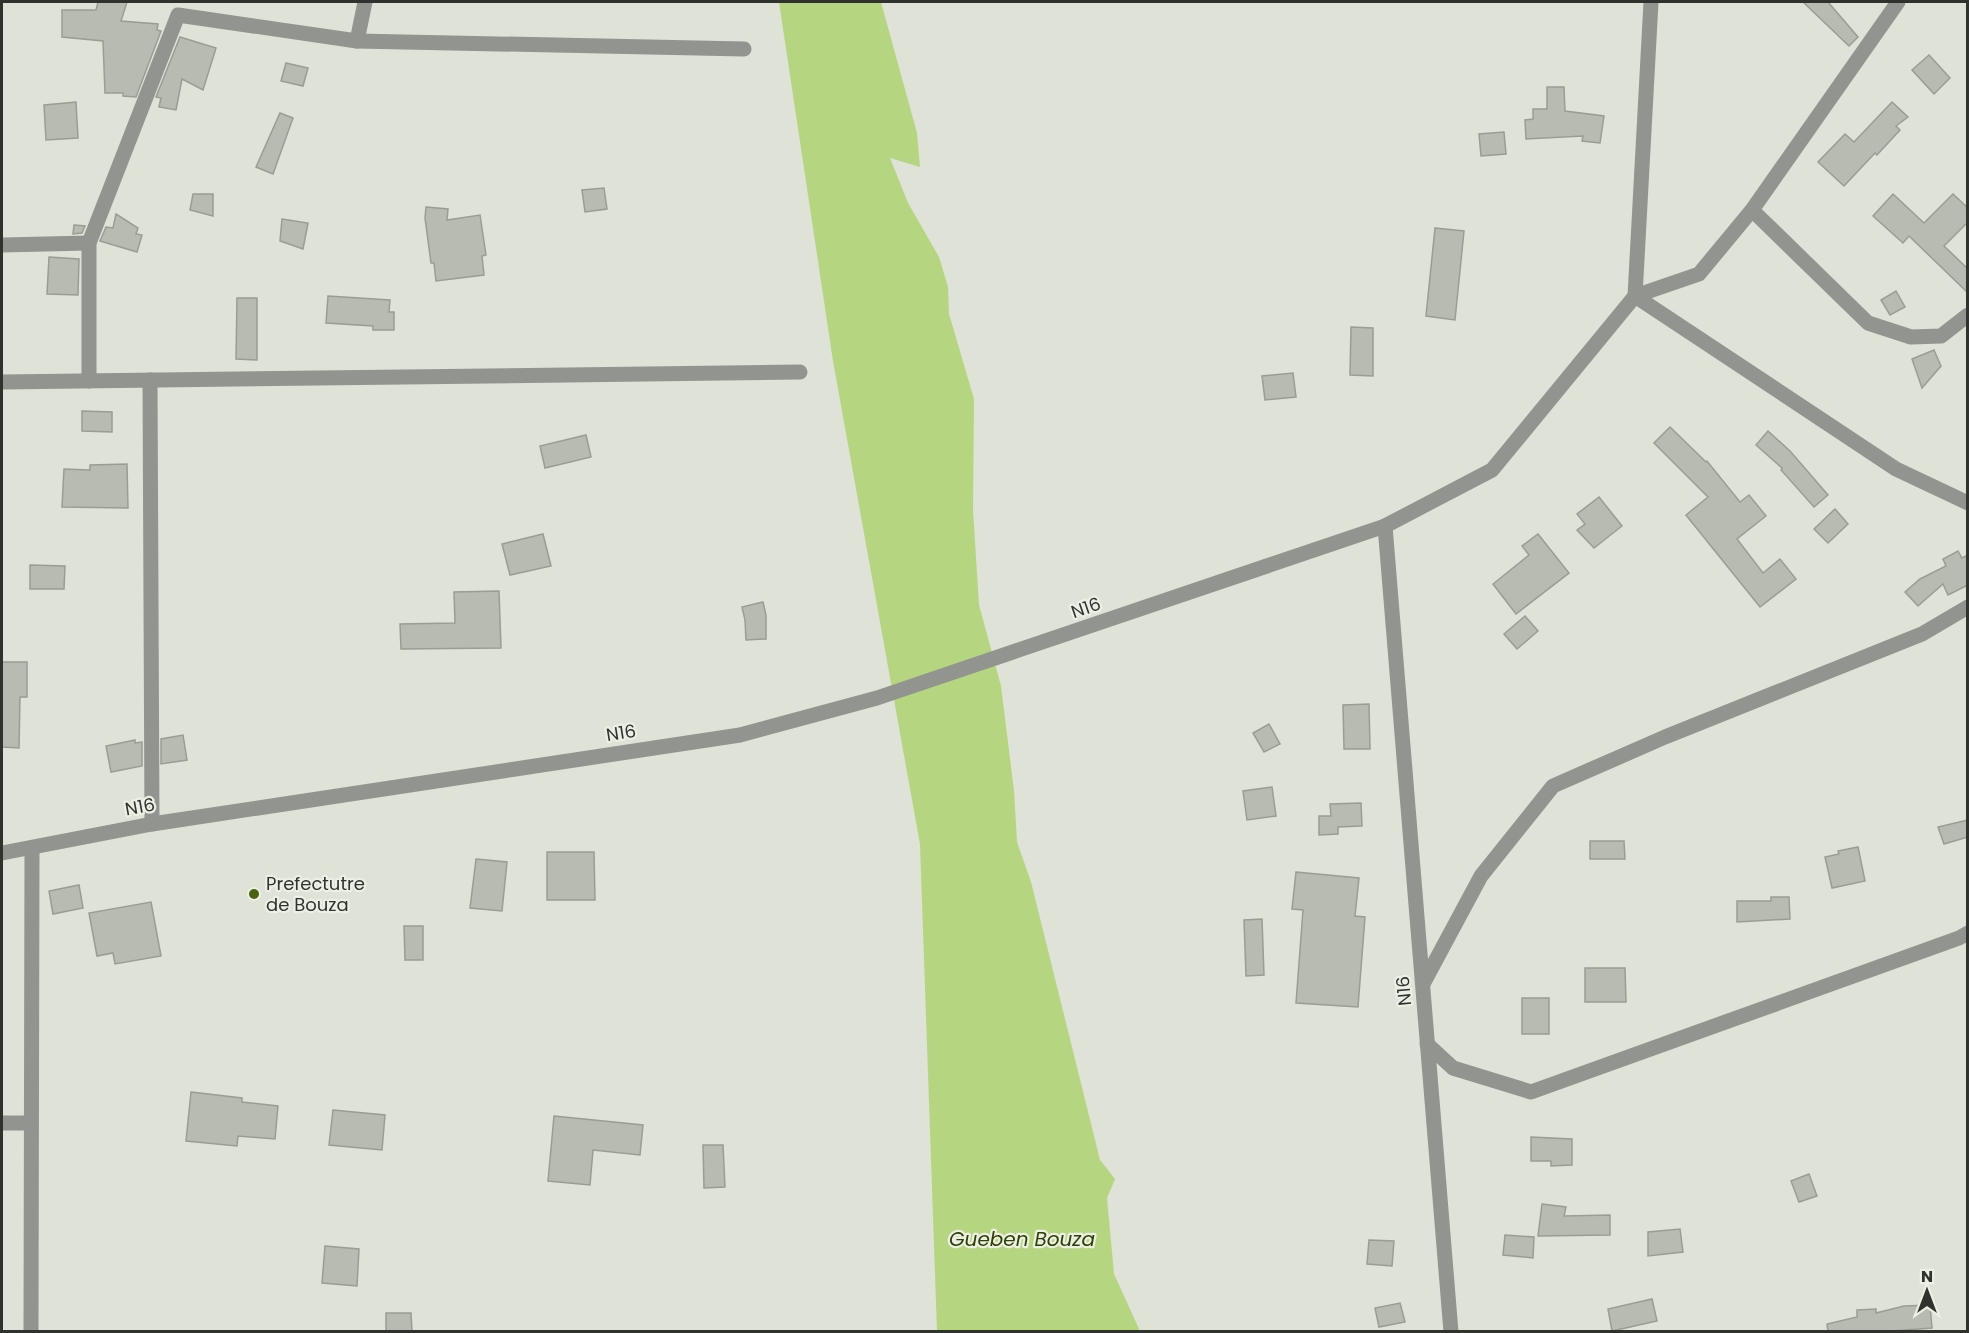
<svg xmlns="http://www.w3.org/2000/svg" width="1969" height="1333" viewBox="0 0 1969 1333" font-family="Poppins,sans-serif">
	<rect width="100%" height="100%" fill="#dee2d7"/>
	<polygon fill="#b5d580" points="779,2 881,2 917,133 920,167 890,158 908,203 939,257 948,287 949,314 974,399 973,510 979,605 1001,686 1014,791 1017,842 1031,882 1100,1160 1115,1179 1107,1198 1114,1274 1140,1331 937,1331 920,844 833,361"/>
	<g fill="#b7bbb1" stroke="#999e93" stroke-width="1.5">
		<polygon points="98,2 127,2 121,21 158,24 157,30 161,31 136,97 123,96 123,93 105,93 103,41 62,37 62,10 96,10"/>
		<polygon points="1803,2 1828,2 1858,37 1849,46"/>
		<polygon points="180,37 216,48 203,90 182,79 176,110 159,107 161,98 156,97"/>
		<polygon points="1929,55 1950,78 1934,94 1912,70"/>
		<polygon points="286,63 308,68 303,86 281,81"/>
		<polygon points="1547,87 1564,87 1565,111 1604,116 1600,143 1582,141 1583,136 1526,139 1525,120 1533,119 1533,109 1547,109"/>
		<polygon points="76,102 78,138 46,140 44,105"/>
		<polygon points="1892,102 1908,117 1896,126 1900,130 1877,155 1875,153 1844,186 1818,162 1845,134 1854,142"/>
		<polygon points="280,113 293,118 273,174 256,167"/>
		<polygon points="1504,132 1506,154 1481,156 1479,134"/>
		<polygon points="604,188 607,209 585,212 582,190"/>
		<polygon points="193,194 213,194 213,216 190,210"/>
		<polygon points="1893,194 1924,223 1953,194 1968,208 1968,222 1944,246 1968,269 1968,293 1909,236 1903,243 1873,216"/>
		<polygon points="426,207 448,209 447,220 480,215 486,255 482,256 484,275 436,281 434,263 431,263 425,218"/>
		<polygon points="116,214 138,228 136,234 142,235 137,252 100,241 106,227 113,228"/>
		<polygon points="282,219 308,223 303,249 280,241"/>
		<polygon points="74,225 85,226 82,233 73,234"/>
		<polygon points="1435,228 1464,231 1455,320 1426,316"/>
		<polygon points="49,257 79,259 78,295 47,294"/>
		<polygon points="1896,291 1905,307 1890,315 1881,300"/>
		<polygon points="328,296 390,300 389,312 394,312 394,330 373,330 373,326 326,323"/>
		<polygon points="237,298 257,298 257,360 236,359"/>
		<polygon points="1351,327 1373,328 1373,376 1350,375"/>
		<polygon points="1934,350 1941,366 1922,388 1912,359"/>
		<polygon points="1293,373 1296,397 1265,400 1262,376"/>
		<polygon points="82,411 112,412 112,432 82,431"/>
		<polygon points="1670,427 1706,462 1707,461 1740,502 1749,495 1766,516 1737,539 1763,573 1780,559 1796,579 1760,607 1686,515 1708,497 1654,443"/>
		<polygon points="1768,431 1790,451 1828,495 1814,507 1781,470 1782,468 1756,445"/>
		<polygon points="586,435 591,457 545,468 540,446"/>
		<polygon points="127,464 128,508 62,507 64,469 90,470 90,465"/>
		<polygon points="1599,497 1622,526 1594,548 1577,530 1585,524 1577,514"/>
		<polygon points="1835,509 1848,524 1828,543 1814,529"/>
		<polygon points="543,534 551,566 510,575 502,544"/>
		<polygon points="1538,534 1569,573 1516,614 1493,584 1529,555 1522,546"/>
		<polygon points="1958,551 1962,558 1968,555 1968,585 1948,595 1943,584 1918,606 1905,592 1920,579 1946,566 1943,559"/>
		<polygon points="30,565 65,566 64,589 30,589"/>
		<polygon points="499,591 501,648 401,649 400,624 455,623 454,592"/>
		<polygon points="763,602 766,615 766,639 746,640 745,620 742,607"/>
		<polygon points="1525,616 1538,631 1517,649 1504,634"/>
		<polygon points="2,662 27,662 27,697 20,697 19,748 2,747"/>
		<polygon points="1369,704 1370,749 1344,749 1343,705"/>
		<polygon points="1269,724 1280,744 1264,752 1253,733"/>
		<polygon points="183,735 187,760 161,764 161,739"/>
		<polygon points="135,740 135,743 142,742 142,766 111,772 106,746"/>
		<polygon points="1272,787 1276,816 1247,820 1243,791"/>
		<polygon points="1361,803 1362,826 1338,827 1338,834 1319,835 1319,816 1331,816 1330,804"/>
		<polygon points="1968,820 1968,837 1944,844 1938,827"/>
		<polygon points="1590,841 1624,841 1625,859 1590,859"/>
		<polygon points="1858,847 1865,881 1832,888 1825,857 1839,854 1838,851"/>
		<polygon points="547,852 594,852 595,900 547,900"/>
		<polygon points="476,859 507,862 502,911 470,908"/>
		<polygon points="1296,872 1359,878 1355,916 1365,917 1358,1007 1296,1003 1303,910 1292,909"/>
		<polygon points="79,885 83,908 53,914 49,891"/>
		<polygon points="1771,897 1789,897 1790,919 1737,922 1737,901 1771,901"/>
		<polygon points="151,902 161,956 115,964 113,953 97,956 89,913"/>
		<polygon points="1262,919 1264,975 1246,976 1244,920"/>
		<polygon points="404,926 423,926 423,960 405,960"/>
		<polygon points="1585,968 1625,968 1626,1002 1585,1002"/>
		<rect x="1522" y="998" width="27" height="36"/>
		<polygon points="191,1092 242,1098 242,1102 278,1106 275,1139 238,1136 237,1146 186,1141"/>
		<polygon points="333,1110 385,1115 382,1150 329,1145"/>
		<polygon points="554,1116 643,1125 640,1155 593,1150 590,1185 548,1181"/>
		<polygon points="1531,1137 1572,1139 1572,1165 1551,1166 1551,1161 1531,1161"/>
		<polygon points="703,1145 723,1145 725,1187 704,1188"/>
		<polygon points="1809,1174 1817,1196 1799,1202 1791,1181"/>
		<polygon points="1542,1204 1566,1207 1564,1216 1610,1215 1610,1235 1538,1236"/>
		<polygon points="1680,1229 1683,1252 1648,1256 1648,1232"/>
		<polygon points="1505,1235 1534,1237 1533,1258 1503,1255"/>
		<polygon points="1369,1240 1394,1241 1392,1266 1367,1264"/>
		<polygon points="325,1246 359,1249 357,1286 322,1283"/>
		<polygon points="1652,1299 1657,1321 1612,1331 1608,1309"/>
		<polygon points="1400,1303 1405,1322 1379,1327 1375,1308"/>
		<polygon points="1930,1305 1932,1328 1878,1332 1828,1332 1827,1324 1857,1317 1857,1310 1876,1309 1876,1313 1904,1306"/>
		<polygon points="386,1313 411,1313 412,1332 386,1332"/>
	</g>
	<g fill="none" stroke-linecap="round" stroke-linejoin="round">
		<g stroke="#929490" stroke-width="15">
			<polyline points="357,41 744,49"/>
			<polyline points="1752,210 1868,323 1911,337 1941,336 1968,315"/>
			<polyline points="2,245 89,243"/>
			<polyline points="1635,296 1896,469 1968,503"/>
			<polyline points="1635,296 1651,2"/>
			<polyline points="150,380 152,824"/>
			<polyline points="89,381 89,243 178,15 357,41 365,2"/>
			<polyline points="2,382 800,372"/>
			<polyline points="1385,526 1492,470 1635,296 1699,274 1752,210 1898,2"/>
			<polyline points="2,853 152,824 740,735 877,698 1385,526 1451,1332"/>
			<polyline points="1423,984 1481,876 1553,786 1665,737 1922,634 1968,607"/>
			<polyline points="1427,1044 1453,1068 1531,1092 1959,938 1968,933"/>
			<polyline points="2,1123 31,1123"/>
			<polyline points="31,1332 32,848"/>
		</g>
	</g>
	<circle fill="#4a6312" stroke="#ebefe4" stroke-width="2" cx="254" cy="894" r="6"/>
	<g text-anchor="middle" stroke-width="4.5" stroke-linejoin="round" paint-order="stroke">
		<g font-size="18" fill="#30322e" stroke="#ebefe4">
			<text transform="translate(1086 608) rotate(-19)" y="6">N16</text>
			<text transform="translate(621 733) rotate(-9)" y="6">N16</text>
			<text transform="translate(140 807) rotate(-10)" y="6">N16</text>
			<text transform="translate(1404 991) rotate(-95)" y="6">N16</text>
		</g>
		<g font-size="18" fill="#30322e" stroke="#ebefe4" text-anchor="start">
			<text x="266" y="890">Prefectutre<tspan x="266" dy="21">de Bouza</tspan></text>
		</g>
		<g font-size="20" font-style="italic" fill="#2f4100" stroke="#ebefe4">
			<text x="1022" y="1246">Gueben Bouza</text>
		</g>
	</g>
	<rect width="1969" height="1333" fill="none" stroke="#30322e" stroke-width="6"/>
	<g transform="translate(1927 1291)" stroke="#ebefe4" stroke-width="4.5" paint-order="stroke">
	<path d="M0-4.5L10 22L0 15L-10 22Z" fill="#30322e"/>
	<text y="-9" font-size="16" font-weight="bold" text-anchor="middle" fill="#30322e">N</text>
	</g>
</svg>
